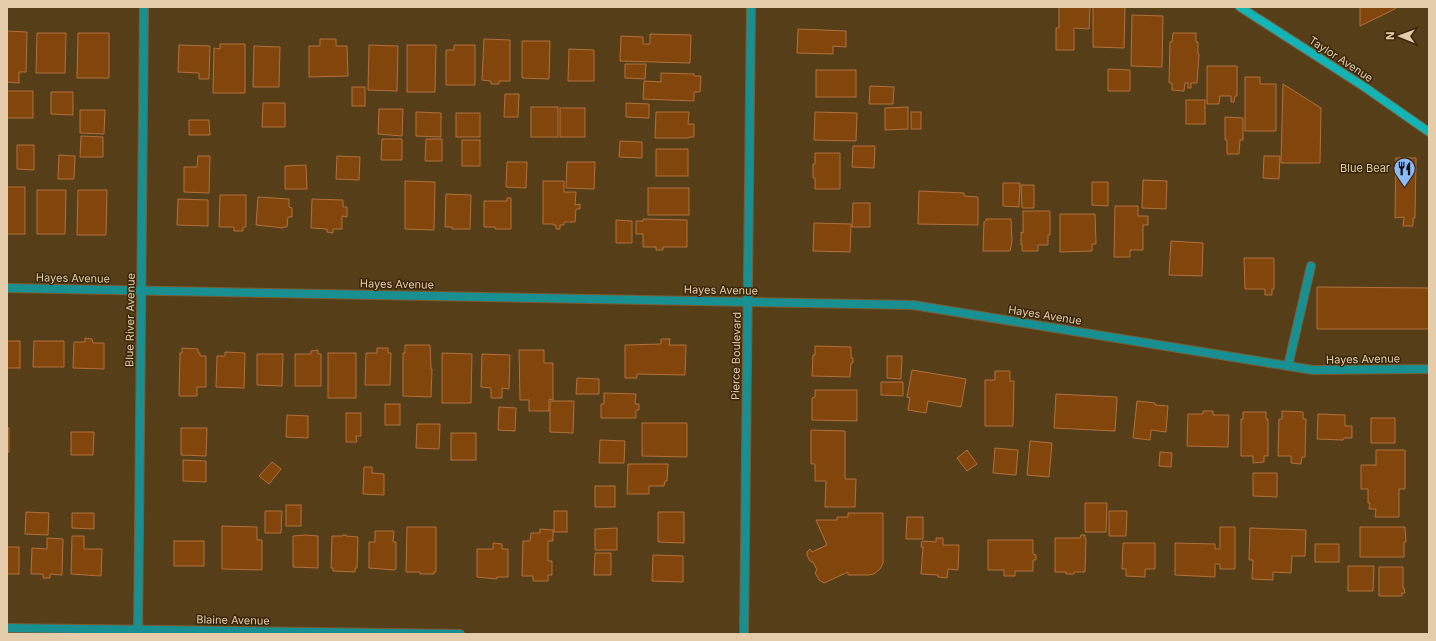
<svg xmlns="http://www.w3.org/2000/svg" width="1436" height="641" viewBox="0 0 1436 641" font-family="Inter,sans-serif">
	<rect width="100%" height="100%" fill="#563f18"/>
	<g fill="#82460c" stroke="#b1703e">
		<polygon points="1059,7 1090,7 1089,29 1074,28 1074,50 1056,50 1056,28 1059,28"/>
		<polygon points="1093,7 1125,7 1124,48 1093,47"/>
		<polygon points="1360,7 1397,7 1395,9 1360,26"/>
		<polygon points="1132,15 1163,16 1162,67 1131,66"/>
		<polygon points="798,29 846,31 846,47 833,46 833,54 797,53"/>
		<polygon points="7,31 27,32 26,72 19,72 19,83 7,82"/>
		<polygon points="37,33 66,33 65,73 36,73"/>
		<polygon points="78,33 109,33 109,78 77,78"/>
		<polygon points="1173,33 1196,33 1196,42 1198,42 1198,54 1199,54 1197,83 1191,83 1191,88 1188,88 1188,83 1185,83 1184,91 1172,90 1172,83 1169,83 1170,42 1172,42"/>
		<polygon points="650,34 691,35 690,63 620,61 621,36 643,37 643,44 650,44"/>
		<polygon points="320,39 336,39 336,46 347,46 348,76 309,77 309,46 320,46"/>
		<polygon points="484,39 510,40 510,81 499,81 499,84 491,84 491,81 482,80"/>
		<polygon points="522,41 550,41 549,79 522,78"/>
		<polygon points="220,44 245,44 245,93 213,93 214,48 220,49"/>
		<polygon points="179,45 210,46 209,79 199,79 199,73 178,72"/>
		<polygon points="369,45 398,46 397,91 368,90"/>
		<polygon points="407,45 436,45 435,92 407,92"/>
		<polygon points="454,45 475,45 475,85 446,85 446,50 454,50"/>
		<polygon points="254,46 280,47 279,87 253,87"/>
		<polygon points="569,49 594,50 594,81 568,81"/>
		<polygon points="625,64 646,64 645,79 625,78"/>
		<polygon points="1207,66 1237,66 1237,96 1235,96 1234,102 1231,102 1231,96 1220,96 1219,104 1207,104"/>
		<polygon points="1108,69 1130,70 1130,91 1108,91"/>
		<rect x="816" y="70" width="40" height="27"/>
		<polygon points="661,73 694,74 694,76 701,76 700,92 694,92 694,101 643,99 644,81 661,82"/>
		<polygon points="1245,77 1260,77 1260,84 1276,84 1276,131 1245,131"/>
		<polygon points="1283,84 1321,108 1320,163 1281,163"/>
		<polygon points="870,86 894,87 893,104 869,104"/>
		<rect x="352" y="87" width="13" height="19"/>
		<rect x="7" y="91" width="26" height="27"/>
		<polygon points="51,92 73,92 73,115 51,114"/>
		<polygon points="505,94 519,94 518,117 504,117"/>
		<rect x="1186" y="100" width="19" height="24"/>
		<polygon points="263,103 285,103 285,127 262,127"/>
		<polygon points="626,103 649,104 649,118 626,117"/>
		<rect x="531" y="107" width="27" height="30"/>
		<polygon points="908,107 908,129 885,130 885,108"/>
		<rect x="560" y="108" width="25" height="29"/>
		<polygon points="379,109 403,109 402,136 378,134"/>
		<polygon points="80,110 105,110 104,134 80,133"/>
		<polygon points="416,112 441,113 441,137 416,136"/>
		<polygon points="656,112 689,112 688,124 694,124 694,137 689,137 689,138 655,138"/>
		<polygon points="815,112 857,113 856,141 814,140"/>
		<rect x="911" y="112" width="10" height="17"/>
		<rect x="456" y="113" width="24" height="24"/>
		<polygon points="1225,117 1243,118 1243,140 1240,140 1239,154 1227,154 1227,140 1225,140"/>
		<polygon points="189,120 209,120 210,135 189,135"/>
		<polygon points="81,136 103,137 103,157 80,157"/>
		<polygon points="382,139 402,139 402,160 381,160"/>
		<polygon points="426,139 442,139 442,161 425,161"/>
		<rect x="462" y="140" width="18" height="26"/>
		<polygon points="620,141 642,142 642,158 619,157"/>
		<polygon points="17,145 34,145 34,170 17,169"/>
		<polygon points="853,146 875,146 874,168 852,167"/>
		<rect x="656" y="149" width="32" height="27"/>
		<polygon points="815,153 840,153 840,189 815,189 815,178 813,178 813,164 815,164"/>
		<polygon points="59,155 75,156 74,179 58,179"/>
		<polygon points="198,156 210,156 209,193 184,192 184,167 197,167"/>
		<polygon points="337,156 360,157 359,180 336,179"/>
		<polygon points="1264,156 1280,156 1279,179 1263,178"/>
		<polygon points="1396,158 1416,158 1415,218 1413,218 1413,226 1403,226 1404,217 1395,218"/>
		<polygon points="507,162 527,162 526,188 506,187"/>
		<polygon points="567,162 595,162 594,189 566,188"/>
		<polygon points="306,165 307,189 285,189 285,166"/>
		<polygon points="1143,180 1167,181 1166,209 1142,208"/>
		<polygon points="405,181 435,182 434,230 405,229"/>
		<polygon points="543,181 564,181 564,192 576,192 575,205 580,204 580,209 576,209 575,222 564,222 564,225 560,225 560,229 556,229 556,225 553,225 553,224 543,224"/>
		<polygon points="1092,182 1108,182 1108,206 1092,205"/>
		<polygon points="1003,183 1020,183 1019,207 1003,206"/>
		<polygon points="1021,185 1034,185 1034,208 1022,208"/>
		<rect x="7" y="187" width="18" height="47"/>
		<rect x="648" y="188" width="41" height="27"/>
		<polygon points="37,190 66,190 65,234 37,234"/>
		<polygon points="78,190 107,190 106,235 77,235"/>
		<polygon points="919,191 964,193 964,196 978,197 978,225 918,224"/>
		<polygon points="446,194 471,195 470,229 452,229 452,227 445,227"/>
		<polygon points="220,195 246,195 246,227 243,227 243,231 234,231 234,227 219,227"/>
		<polygon points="258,197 289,199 289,207 292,208 292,217 288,217 287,227 284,227 283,228 256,225"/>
		<polygon points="507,198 511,198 511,229 495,229 495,227 484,227 484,201 507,201"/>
		<polygon points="178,199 208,200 208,226 177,225"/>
		<polygon points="312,199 343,200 343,207 347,207 347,217 342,216 342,229 333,229 333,233 327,232 327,229 311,228"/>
		<polygon points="853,203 870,203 870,227 852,227"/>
		<polygon points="1115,206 1138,206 1138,216 1148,216 1148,225 1143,225 1143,250 1130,250 1130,257 1114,257"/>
		<polygon points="1023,211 1050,211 1050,235 1048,235 1048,245 1038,245 1038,251 1022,251 1022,244 1021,245 1021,232 1023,233"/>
		<polygon points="1060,214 1095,214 1096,244 1092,244 1092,251 1060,252"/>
		<polygon points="643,219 687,220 687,247 663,247 663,250 656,250 656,247 643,247 643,234 636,234 636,221 643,221"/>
		<polygon points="986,219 1011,219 1012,242 1010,251 983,251 984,222 986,221"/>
		<polygon points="616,220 632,221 632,243 616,243"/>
		<polygon points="814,223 851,224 850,252 813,251"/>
		<polygon points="1171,241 1203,243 1202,276 1169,275"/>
		<polygon points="1244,258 1274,258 1274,289 1272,289 1272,295 1265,295 1265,289 1245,289"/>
		<polygon points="1317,287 1429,288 1429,329 1317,329"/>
		<polygon points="85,338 92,339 93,343 104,343 104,369 73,368 74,342 85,342"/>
		<polygon points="661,339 670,339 669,345 686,345 685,375 637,374 637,378 625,378 625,345 661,344"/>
		<rect x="7" y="341" width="13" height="27"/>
		<polygon points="34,341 64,341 64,367 33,367"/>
		<polygon points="405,345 430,345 431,369 432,369 431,397 403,396 403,353 405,353"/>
		<polygon points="815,346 851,347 851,358 853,358 853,363 851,363 850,377 812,376 813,355 815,355"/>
		<polygon points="182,348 198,349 198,353 200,353 200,356 206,356 206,387 197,387 197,396 179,396 180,353 182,353"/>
		<polygon points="377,348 388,348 388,353 391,353 390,385 365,385 366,353 377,353"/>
		<polygon points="318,350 318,354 321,354 321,386 295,386 295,354 311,354 311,351"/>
		<polygon points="519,350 544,350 544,363 553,363 553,400 549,399 549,411 529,411 529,400 520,400"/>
		<polygon points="225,352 245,353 244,388 216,387 217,356 225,356"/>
		<rect x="328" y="353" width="28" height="45"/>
		<polygon points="442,353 472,354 471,403 442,403"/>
		<polygon points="257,354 283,354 282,386 257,385"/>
		<polygon points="482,354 510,355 509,389 502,388 502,398 491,398 491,388 481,387"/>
		<polygon points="887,356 902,356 901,379 887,378"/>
		<polygon points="912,370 966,379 961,407 928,401 926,413 908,410 910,398 907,397"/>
		<polygon points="995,371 1010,371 1010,381 1014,381 1013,426 985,426 985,380 995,380"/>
		<polygon points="577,378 599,379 599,394 576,394"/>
		<polygon points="881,382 903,382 903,396 881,395"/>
		<polygon points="815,390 857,390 857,421 812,420 812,398 815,397"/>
		<polygon points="604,393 636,394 635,404 639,404 639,410 636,410 636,418 601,418 601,404 604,404"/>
		<polygon points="1056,394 1117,397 1115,431 1054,428"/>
		<polygon points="550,401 574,401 573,433 550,432"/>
		<polygon points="1137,401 1155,403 1155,405 1168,406 1166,432 1151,430 1150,440 1133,438"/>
		<rect x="385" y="404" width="15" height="21"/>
		<polygon points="499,407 516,408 515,431 498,430"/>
		<polygon points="1203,411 1213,411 1213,415 1229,415 1228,447 1187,446 1188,414 1203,414"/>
		<polygon points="1282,411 1303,412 1303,419 1306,419 1305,457 1302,457 1301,464 1291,463 1291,456 1278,456 1279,419 1282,419"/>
		<polygon points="1243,412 1266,412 1266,419 1268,419 1268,456 1264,456 1264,462 1253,463 1253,456 1241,456 1241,419 1243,419"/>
		<polygon points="346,413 361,413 361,436 356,436 357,442 346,442"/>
		<polygon points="1318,414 1345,415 1345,426 1352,426 1352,438 1344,438 1343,440 1317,439"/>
		<polygon points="287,415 308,416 308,438 286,437"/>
		<rect x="1371" y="418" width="24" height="25"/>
		<polygon points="642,423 687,423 687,457 642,456"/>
		<polygon points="417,424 440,424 439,449 416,448"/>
		<rect x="7" y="428" width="2" height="24"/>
		<polygon points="181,428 207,428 206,456 181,455"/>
		<polygon points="811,430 845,431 845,479 856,479 855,507 825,507 826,481 815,481 815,464 811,464"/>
		<polygon points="71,432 94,432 93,455 71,455"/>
		<rect x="451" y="433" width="25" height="27"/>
		<polygon points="600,440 625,441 624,463 599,463"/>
		<polygon points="1030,441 1052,443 1049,477 1027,475"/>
		<polygon points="995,448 1018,450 1016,475 993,473"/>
		<polygon points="967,450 977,464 967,471 957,458"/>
		<polygon points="1376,450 1405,450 1405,489 1399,489 1399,517 1375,517 1376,509 1369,509 1370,503 1368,503 1368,489 1361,489 1361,465 1376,465"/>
		<polygon points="1160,452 1172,453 1171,467 1159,466"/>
		<polygon points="183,460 206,461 206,482 183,481"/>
		<polygon points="272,462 281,469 269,484 259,476"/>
		<polygon points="628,464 668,464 667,481 665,481 664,486 649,486 649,494 627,494"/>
		<polygon points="364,467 372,467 372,473 384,474 384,495 363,494"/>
		<polygon points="1253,473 1277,473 1277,497 1253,496"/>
		<rect x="595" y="486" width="20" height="21"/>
		<polygon points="1085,503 1107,503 1106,532 1085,532"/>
		<rect x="286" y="505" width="15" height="21"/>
		<polygon points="265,511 282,511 281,533 265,533"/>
		<rect x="554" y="511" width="13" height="21"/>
		<polygon points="1109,511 1127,511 1126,536 1109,536"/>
		<polygon points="26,512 49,513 48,535 25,534"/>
		<polygon points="658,512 684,512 684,543 658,542"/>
		<polygon points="72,513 94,513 94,529 72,528"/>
		<polygon points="848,513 883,513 883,563 880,569 874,574 869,575 848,575 848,572 824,583 819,580 815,573 817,570 813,562 810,561 807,555 807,552 810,549 812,552 827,545 816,520 837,520 837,517 848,517"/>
		<polygon points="907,517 923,517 923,539 906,539"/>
		<polygon points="222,526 257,527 257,540 262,540 262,570 222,569"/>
		<polygon points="407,527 436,527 436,572 434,572 434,574 420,574 420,572 406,572"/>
		<polygon points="1220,527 1235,527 1235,569 1220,569 1220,564 1215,564 1215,577 1175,575 1175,543 1215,544 1215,549 1220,549"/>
		<polygon points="1360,527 1405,527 1406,542 1404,542 1404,557 1360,557"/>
		<polygon points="617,528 617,550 595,550 595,529"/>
		<polygon points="1250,528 1306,530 1305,556 1292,556 1291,573 1273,572 1273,580 1252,579 1253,560 1249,560"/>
		<polygon points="540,529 553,530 553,541 548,541 548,561 552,561 552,575 548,575 548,581 533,581 533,576 522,576 523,541 530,541 531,533 540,533"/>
		<polygon points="375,531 394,531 393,542 396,542 396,569 394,570 369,568 369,542 375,542"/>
		<polygon points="305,535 318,536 318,568 293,567 293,536"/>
		<polygon points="343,535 346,535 346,536 358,537 357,568 355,568 355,572 333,571 333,568 331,568 332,536 342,536"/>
		<polygon points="1081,535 1085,535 1085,538 1086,538 1085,572 1074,572 1074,574 1066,574 1066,572 1055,572 1055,538 1080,538"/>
		<polygon points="72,536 84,536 84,549 102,549 101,576 71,574"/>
		<polygon points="47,538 63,539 62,575 50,574 50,578 43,578 43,574 31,574 32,548 47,549"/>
		<polygon points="936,538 943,538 943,545 959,545 958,570 948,569 947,578 938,577 938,575 921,574 923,547 921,547 922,541 936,542"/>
		<polygon points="988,540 1033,540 1033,554 1036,555 1036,560 1033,560 1033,571 1015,571 1015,576 1004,576 1004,570 988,570"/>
		<rect x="174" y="541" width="30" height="25"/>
		<polygon points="493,543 502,544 502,549 508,549 508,577 497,577 497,579 477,577 477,549 493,549"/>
		<polygon points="1123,543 1155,543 1155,569 1145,569 1145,577 1126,576 1126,569 1122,569"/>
		<rect x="1315" y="544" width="24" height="18"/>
		<rect x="7" y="547" width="12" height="27"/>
		<polygon points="595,553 611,553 611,575 594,575"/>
		<polygon points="653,555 683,556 683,582 652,581"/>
		<polygon points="1348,566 1374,566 1373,591 1348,591"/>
		<polygon points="1379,567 1403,567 1403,588 1404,588 1405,593 1402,593 1402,596 1379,596"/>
	</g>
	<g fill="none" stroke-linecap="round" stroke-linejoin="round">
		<defs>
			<polyline id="lane" points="1288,366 1311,266"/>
			<g id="street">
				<polyline points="7,288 913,305 1313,370 1429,369"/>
				<polyline points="7,628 460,634"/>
				<polyline points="138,634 144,7"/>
				<polyline points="744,634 751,7"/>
			</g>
			<polyline id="secondary" points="1240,7 1363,86 1429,132"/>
		</defs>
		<use href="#lane" stroke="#755e38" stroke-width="10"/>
		<use href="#street" stroke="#755e38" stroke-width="10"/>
		<use href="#secondary" stroke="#755e38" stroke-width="10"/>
		<use href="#lane" stroke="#188f91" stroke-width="8"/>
		<use href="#street" stroke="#188f91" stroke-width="8"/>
		<use href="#secondary" stroke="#14b3b6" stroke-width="8"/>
	</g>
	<defs>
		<symbol id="restaurant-pin" viewBox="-11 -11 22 30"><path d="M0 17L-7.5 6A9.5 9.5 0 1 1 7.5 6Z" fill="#8bbafc" stroke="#382607"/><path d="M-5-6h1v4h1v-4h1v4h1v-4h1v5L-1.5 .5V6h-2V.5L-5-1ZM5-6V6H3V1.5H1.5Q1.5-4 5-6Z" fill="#111"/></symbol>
	</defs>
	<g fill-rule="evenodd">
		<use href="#restaurant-pin" x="1392" y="156" width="25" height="34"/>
	</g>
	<g text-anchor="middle" stroke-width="3" stroke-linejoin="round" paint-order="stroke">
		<g font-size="11" fill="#e5cdab" stroke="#382607">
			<text transform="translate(1341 59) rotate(33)" y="4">Taylor Avenue</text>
			<text transform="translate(73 278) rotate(1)" y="4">Hayes Avenue</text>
			<text transform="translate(397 284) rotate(1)" y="4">Hayes Avenue</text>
			<text transform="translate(721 290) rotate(1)" y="4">Hayes Avenue</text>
			<text transform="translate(1045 315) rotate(9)" y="4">Hayes Avenue</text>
			<text transform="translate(130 320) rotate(-89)" y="4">Blue River Avenue</text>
			<text transform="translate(736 356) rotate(-89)" y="4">Pierce Boulevard</text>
			<text transform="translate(1363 359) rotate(-1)" y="4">Hayes Avenue</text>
			<text transform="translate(233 620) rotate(1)" y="4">Blaine Avenue</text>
		</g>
		<g font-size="11" fill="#e5cdab" stroke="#382607" text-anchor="end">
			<text x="1390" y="172">Blue Bear</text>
		</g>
	</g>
	<rect width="1436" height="641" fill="none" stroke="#e5cdab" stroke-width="16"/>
	<g transform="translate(1400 36) rotate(271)" stroke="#382607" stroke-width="3" paint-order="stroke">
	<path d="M0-3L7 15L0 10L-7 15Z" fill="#e5cdab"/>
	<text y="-6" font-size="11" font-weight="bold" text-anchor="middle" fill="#e5cdab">N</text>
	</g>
</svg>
